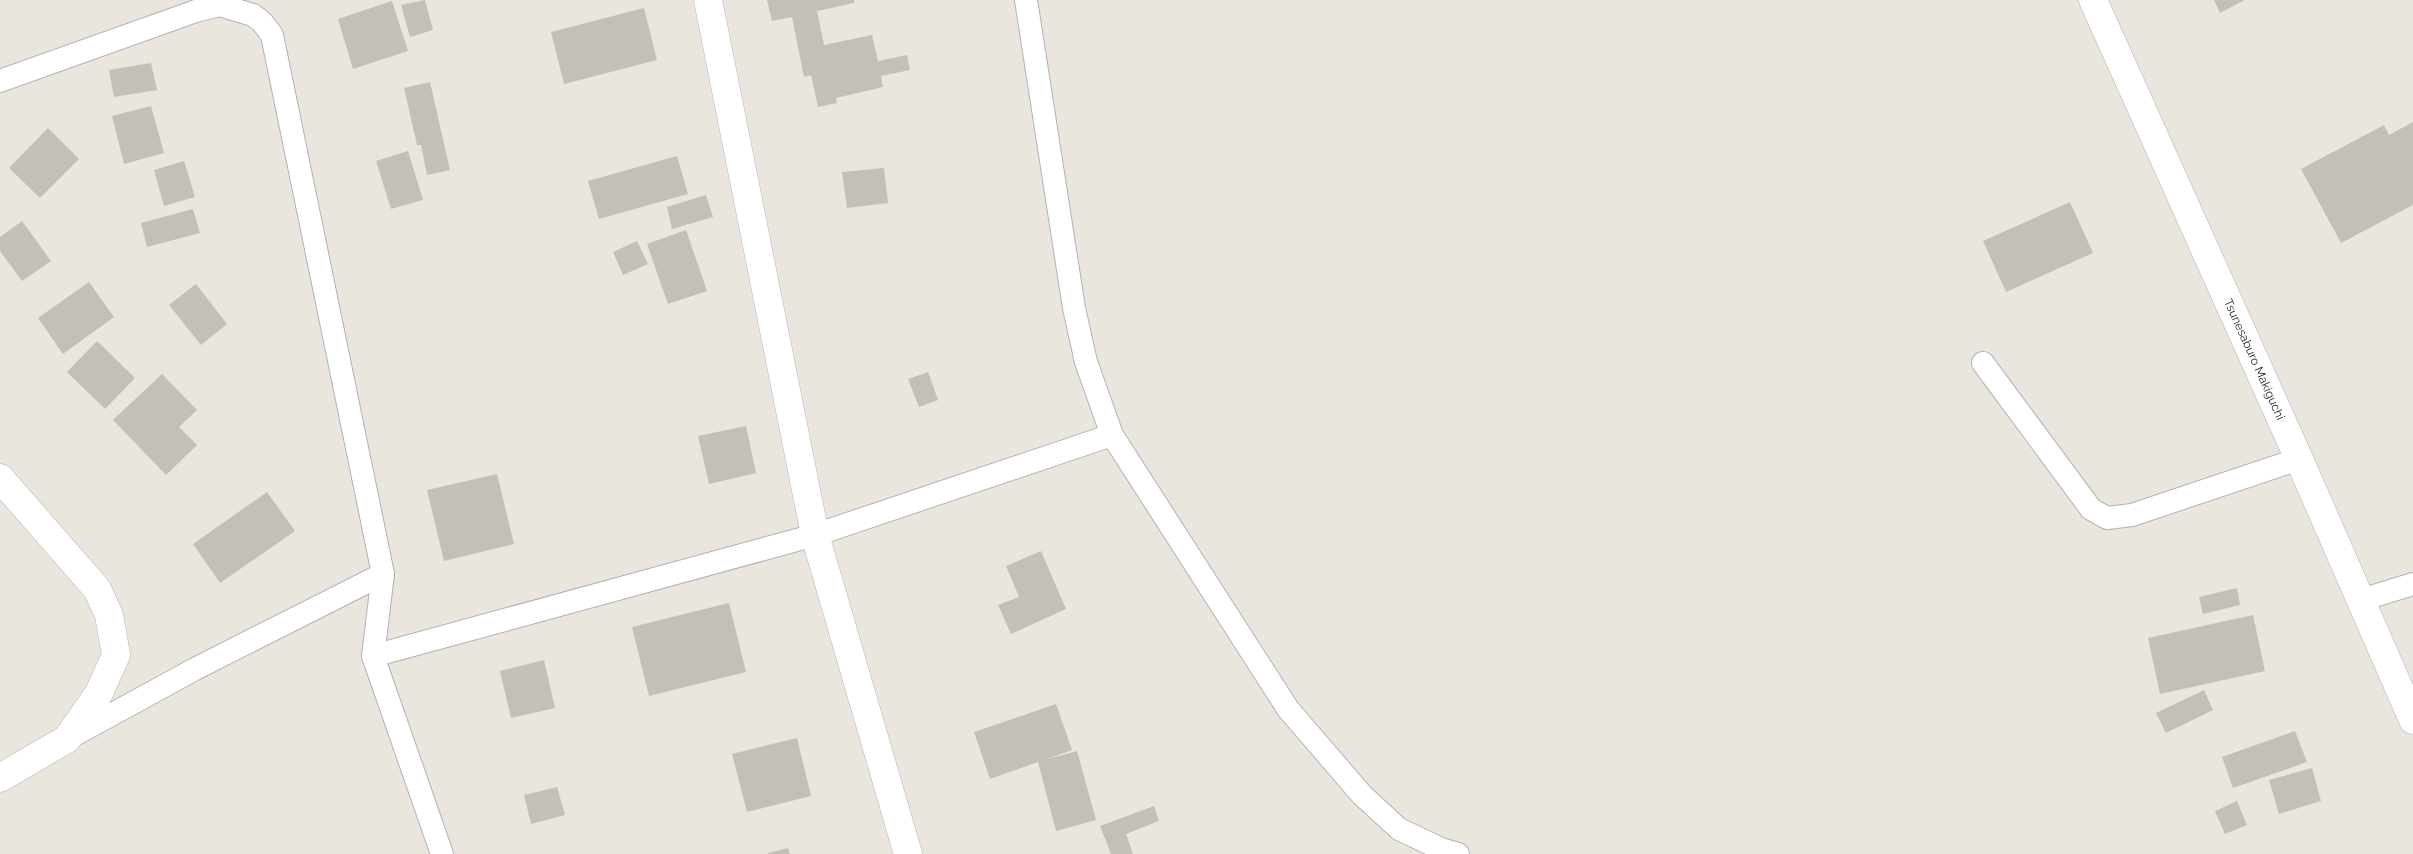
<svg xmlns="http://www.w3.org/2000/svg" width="2413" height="854" viewBox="0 0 2413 854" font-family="Raleway,sans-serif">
	<rect width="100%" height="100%" fill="#eae6dd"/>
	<g fill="#c3c0b8">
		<polygon points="425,0 433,30 410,37 401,5"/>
		<polygon points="767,0 854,0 854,3 817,11 824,45 872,35 878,61 907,55 910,70 881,76 883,87 836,98 837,103 818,107 811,75 804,77 792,17 772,21"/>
		<polygon points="2214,0 2245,0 2220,13"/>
		<polygon points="392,1 408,51 353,69 338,19"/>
		<polygon points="644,8 657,60 564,84 551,32"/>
		<polygon points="151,63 157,90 114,97 109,70"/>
		<polygon points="430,82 450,170 427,175 421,145 417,145 404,88"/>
		<polygon points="151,106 164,153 124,164 112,116"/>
		<polygon points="2413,122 2413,205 2341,243 2301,169 2384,125 2389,135"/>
		<polygon points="48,128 79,159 40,198 9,168"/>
		<polygon points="408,151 423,200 391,209 376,161"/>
		<polygon points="677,156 688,194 599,219 588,181"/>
		<polygon points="184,161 195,197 164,206 154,170"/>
		<polygon points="884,168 888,203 847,208 842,172"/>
		<polygon points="706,195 713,217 672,229 667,207"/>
		<polygon points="2070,202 2093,253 2006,292 1983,241"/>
		<polygon points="193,209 200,233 147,247 141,223"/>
		<polygon points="22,221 51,261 22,281 0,251 0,237"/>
		<polygon points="686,230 707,291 668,304 647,244"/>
		<polygon points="637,241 648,264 623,275 613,252"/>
		<polygon points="89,282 114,317 63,354 38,318"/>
		<polygon points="196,284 227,324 201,345 169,305"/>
		<polygon points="97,341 135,378 105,409 67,372"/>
		<polygon points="928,372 938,400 919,407 908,379"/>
		<polygon points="162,374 197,410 179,427 197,445 166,475 113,420"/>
		<polygon points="746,426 756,473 709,484 698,436"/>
		<polygon points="497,474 514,544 444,561 427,490"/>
		<polygon points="267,492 295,531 220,583 193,544"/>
		<polygon points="1041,551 1066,609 1011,634 998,605 1019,597 1006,566"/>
		<polygon points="2237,588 2240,605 2203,614 2199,597"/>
		<polygon points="729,603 746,672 649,696 632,627"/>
		<polygon points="2253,615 2265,671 2160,694 2148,638"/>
		<polygon points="544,660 555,708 511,718 500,671"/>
		<polygon points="2204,690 2213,710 2166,733 2156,713"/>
		<polygon points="1056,704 1072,750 1044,760 1077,751 1096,820 1056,831 1038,762 990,779 974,732"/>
		<polygon points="2295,731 2307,762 2233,788 2222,757"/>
		<polygon points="797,738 811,796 747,812 732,754"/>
		<polygon points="2312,768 2321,801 2279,814 2269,780"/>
		<polygon points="557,787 565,815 531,824 524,795"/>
		<polygon points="2237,801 2247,825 2225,834 2215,811"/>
		<polygon points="1154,806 1159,821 1126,834 1133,854 1111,854 1100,826"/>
		<polygon points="788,848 790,854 768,854 768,853"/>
	</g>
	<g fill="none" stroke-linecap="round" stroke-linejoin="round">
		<defs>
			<g id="lane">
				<polyline points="1026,0 1074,308 1086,362 1112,435 1288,709 1362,795 1399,829 1441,849 1458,854"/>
				<polyline points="0,81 196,11 219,5 253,15 262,22 272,35 383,574 373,656 442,854"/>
				<polyline points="1983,363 2091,509 2107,518 2132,515 2299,459"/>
				<polyline points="2361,600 2413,584"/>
				<polyline points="373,656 815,535 1112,435"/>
				<polyline points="67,739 195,669 383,574"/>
			</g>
			<g id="street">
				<polyline points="708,0 815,535 908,854"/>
				<polyline points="0,478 97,589 109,615 116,655 99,693 67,739 0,778"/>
			</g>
			<g id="secondary">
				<path id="s1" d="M2093,0L2299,459L2413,720"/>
			</g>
		</defs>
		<use href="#lane" stroke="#b0b1bc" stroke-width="24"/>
		<use href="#street" stroke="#b0b1bc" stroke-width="29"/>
		<use href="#secondary" stroke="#b0b1bc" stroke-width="29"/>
		<use href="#lane" stroke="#fff" stroke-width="22"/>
		<use href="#street" stroke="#fff" stroke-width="28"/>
		<use href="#secondary" stroke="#fff" stroke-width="28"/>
	</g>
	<g text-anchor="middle" stroke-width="4.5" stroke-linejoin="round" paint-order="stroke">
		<g font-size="12" fill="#292929" stroke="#fff">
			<text dy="4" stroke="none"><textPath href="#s1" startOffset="394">Tsunesaburo Makiguchi</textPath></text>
		</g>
	</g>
</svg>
